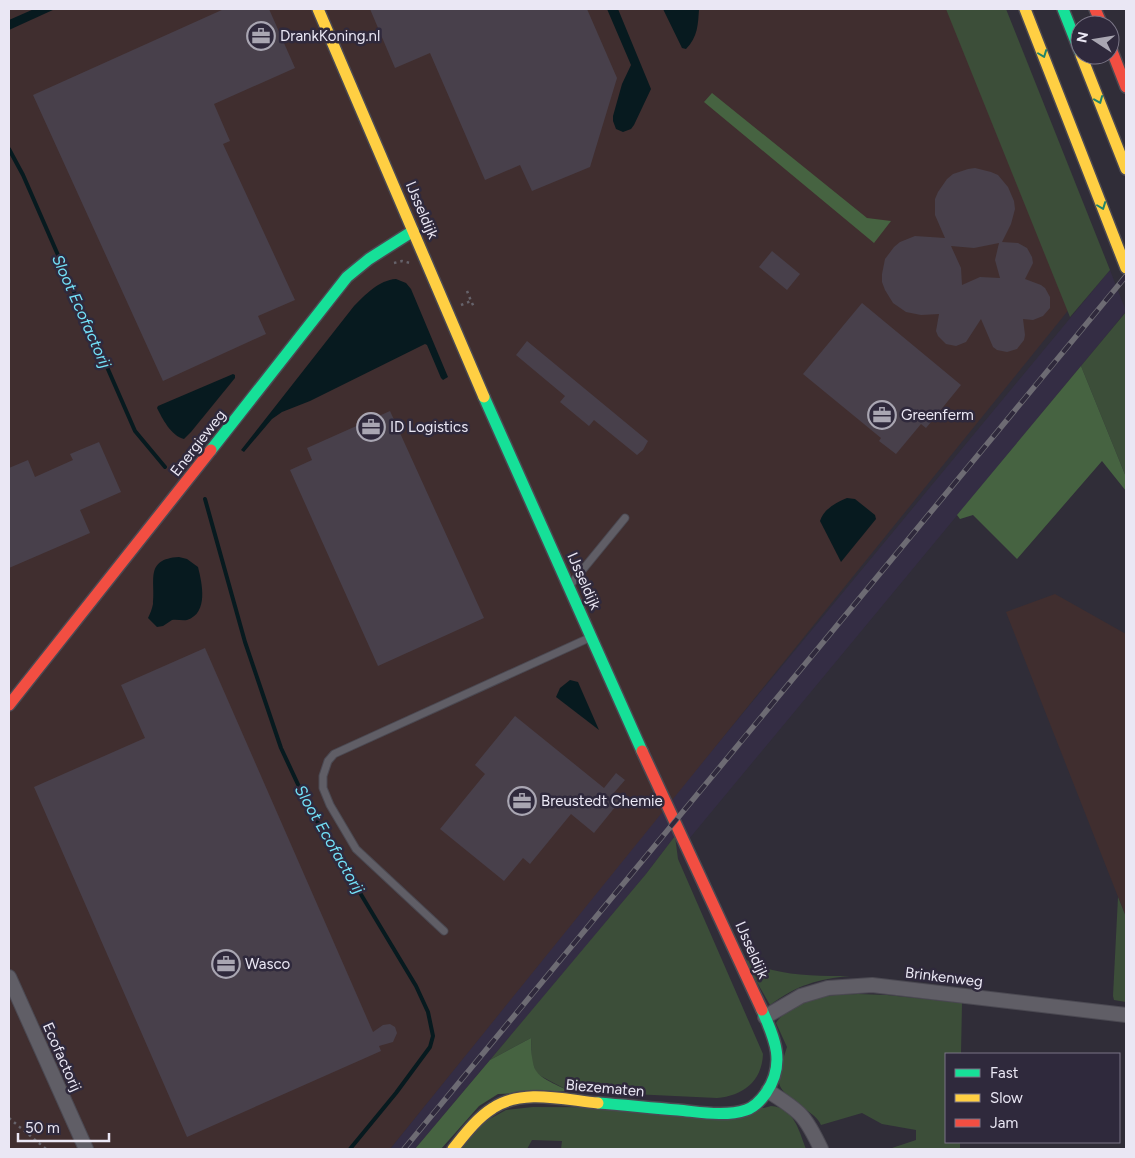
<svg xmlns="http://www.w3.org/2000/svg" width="1135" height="1158" viewBox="0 0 1135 1158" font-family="Figtree,sans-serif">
	<rect width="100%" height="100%" fill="#302d38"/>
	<polygon fill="#342d44" points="1110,270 1126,311 1114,326 689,839 675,836 646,874 576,958 415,1149 390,1149 671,800"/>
	<g fill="#402e2f">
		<polygon points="9,9 970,9 1079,297 390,1149 9,1149"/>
		<polygon points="1055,594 1126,634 1126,917 1006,612"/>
	</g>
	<g fill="#3c4e39">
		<polygon points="946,9 1006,9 1110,270 1070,317"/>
		<polygon points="1126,312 1126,477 1081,366"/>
		<path d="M675,836L678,859L763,1054C762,1082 742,1096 717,1098L569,1091L537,1074L532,1062L531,1038L490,1060L646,874Z"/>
		<polygon points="1118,897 1126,917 1126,1002 1114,1000 1113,996"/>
		<path d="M743,958C775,977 814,976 850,976C818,979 797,985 770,1005Z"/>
		<path d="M858,994L887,995L962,1003L961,1054H946V1142H960V1149H889L916,1140V1130L882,1124L862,1113L821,1125C818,1118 812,1114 805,1109C772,1085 775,1085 787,1047L776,1023C780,1016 787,1012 794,1008C817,995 832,995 858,994Z"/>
		<path d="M771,1106C794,1107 799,1131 806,1149H561L562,1141L532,1140L527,1149H461L484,1122L506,1110L533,1107L764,1108Z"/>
	</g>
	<g fill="#466341">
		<polygon points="712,93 867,218 891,221 874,243 704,102"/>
		<polygon points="1081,366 1126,477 1126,491 1102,461 1017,559 973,515 960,519 957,515"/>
		<path d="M531,1038C532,1077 535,1074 569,1091L498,1094L479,1106L441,1149H415L490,1060Z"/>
	</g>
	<g fill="#071a1f">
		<polygon points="34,9 55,9 9,30 9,20"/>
		<polygon points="607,9 618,9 651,89 634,125 631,129 623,132 616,129 613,121 613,116 622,84 631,65"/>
		<path d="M663,9H699C698,24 698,37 686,49L682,48Z"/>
		<path d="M396,279L406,283L411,289L448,377L443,380L441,378L427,345L425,344L310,401L282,412L272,419L244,452L241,450L354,306C365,295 379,280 396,279Z"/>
		<path d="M233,374L235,375V378L191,432L184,439C171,436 162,418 157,408L158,406Z"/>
		<path d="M847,498L855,499L875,515L876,519L841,562L820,521C823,510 836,502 847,498Z"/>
		<path d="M179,557L187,559L198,567C202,583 209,613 187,620C182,621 177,619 172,620L163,626L157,627L148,618C150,614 152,609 153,604C156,581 144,559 179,557Z"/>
		<polygon points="570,680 578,682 599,730 556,697 560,688"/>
	</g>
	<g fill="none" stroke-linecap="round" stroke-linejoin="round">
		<g stroke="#071a1f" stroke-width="4">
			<polyline points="9,149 23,175 135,431 165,467"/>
			<polyline points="205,499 245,642 281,748 309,808 416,986 428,1012 433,1036 430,1047 396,1093 350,1149"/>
		</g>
	</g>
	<g fill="#48404b" fill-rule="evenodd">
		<polygon points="224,9 269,9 295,68 214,104 230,141 223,144 295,300 258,316 266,334 163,381 33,95"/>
		<polygon points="370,9 587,9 617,78 590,167 532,191 520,165 485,180 430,53 395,68"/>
		<path d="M975,168L991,172L998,175L1008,187L1014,201L1015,209L1011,224L1002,242L1018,243L1027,248L1032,257L1033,263L1025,279L1041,285L1045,288L1050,297V308L1043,316L1033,320L1023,319L1025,335L1024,340L1017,349L1007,352L997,350L993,347L981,319L966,342L956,346L946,344L938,336L936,331L939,314L921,315L906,312L893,303L885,290L882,282V274L885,259L894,247L900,242L915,236L945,238L935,215V199L938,192L947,179L953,174L968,169ZM999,243L995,260L1000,278L980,277L962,285L961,268L951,246L974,248Z"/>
		<polygon points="772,251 800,274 787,290 759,267"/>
		<polygon points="862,303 961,385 926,428 921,424 896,454 879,441 881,438 803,374"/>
		<polygon points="527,341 648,441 643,450 637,455 594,420 589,426 560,402 565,396 516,355"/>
		<polygon points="390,411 484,618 378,666 290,470 312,460 307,448"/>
		<polygon points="99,442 121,492 80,510 90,533 9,568 9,468 28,460 35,477 73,460 70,454"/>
		<polygon points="205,648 373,1032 383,1025 390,1024 395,1027 397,1033 393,1042 379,1046 381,1051 187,1137 34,787 145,738 121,685"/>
		<polygon points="515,716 604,788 616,773 625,780 612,795 620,801 594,833 571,814 530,864 523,858 504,881 440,829 485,774 475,765"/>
	</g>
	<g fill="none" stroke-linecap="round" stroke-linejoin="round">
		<defs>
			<g id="lane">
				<polyline points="571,584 625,518"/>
				<polyline points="444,931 356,849 330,805 323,788 323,776 328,761 334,754 589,638"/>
			</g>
			<g id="street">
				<polyline points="9,977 86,1149"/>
				<polyline points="765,1017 801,996 828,988 872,985 1126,1015"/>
				<path d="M768,1091C800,1111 805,1115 821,1149"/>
			</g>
			<g id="fast">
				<polyline points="1063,9 1080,52"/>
				<polyline points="484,397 642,751"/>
				<polyline points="211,450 347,277 369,259 413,231"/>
				<path d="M598,1103C625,1105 651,1108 678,1110C700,1112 725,1117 746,1110C755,1107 761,1100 766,1093C786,1064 775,1039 762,1010"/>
			</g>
			<g id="slow">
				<polyline points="318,9 484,397"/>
				<polyline points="1025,9 1126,268"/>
				<polyline points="1081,55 1126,169"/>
				<path d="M453,1149C465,1134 477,1118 493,1108C523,1088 565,1100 598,1103"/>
			</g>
			<g id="jam">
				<polyline points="1095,9 1102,25"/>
				<polyline points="1110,46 1126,87"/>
				<polyline points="9,705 211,450"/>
				<polyline points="642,751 762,1010"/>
			</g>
		</defs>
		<use href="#lane" stroke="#4b4952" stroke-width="9"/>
		<use href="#street" stroke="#4b4952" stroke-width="16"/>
		<use href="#fast" stroke="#4b4952" stroke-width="14"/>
		<use href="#slow" stroke="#4b4952" stroke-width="14"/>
		<use href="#jam" stroke="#4b4952" stroke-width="14"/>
		<g stroke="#66636b" stroke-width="2.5" stroke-dasharray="2.5 4" stroke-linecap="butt">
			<polyline points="394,263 402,261 410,263"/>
			<polyline points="467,291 471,301"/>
			<polyline points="461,305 471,301 474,307"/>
			<polyline points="9,1118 46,1149"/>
		</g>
		<use href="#lane" stroke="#605e66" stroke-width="7"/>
		<use href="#street" stroke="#605e66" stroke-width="14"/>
		<use href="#fast" stroke="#16e098" stroke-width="11"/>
		<use href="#slow" stroke="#ffcf43" stroke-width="11"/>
		<use href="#jam" stroke="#f24e42" stroke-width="11"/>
		<defs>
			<polyline id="rail" points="404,1149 1126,276"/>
		</defs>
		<use href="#rail" stroke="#6d6b73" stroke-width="5.5"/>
		<use href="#rail" stroke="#2f293c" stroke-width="4" stroke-dasharray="11" stroke-linecap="butt"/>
	</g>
	<defs><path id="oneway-chevron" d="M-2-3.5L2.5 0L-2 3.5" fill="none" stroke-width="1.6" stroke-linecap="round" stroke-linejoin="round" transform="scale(1.25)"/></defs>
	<g stroke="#22846a">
		<use href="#oneway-chevron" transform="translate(1043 54) rotate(69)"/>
		<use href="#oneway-chevron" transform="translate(1099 100) rotate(68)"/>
		<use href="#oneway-chevron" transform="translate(1102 206) rotate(69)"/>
	</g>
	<defs>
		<symbol id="office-ring" viewBox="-11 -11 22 22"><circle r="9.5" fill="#2f293c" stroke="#a9a6b2" stroke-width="1.5"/><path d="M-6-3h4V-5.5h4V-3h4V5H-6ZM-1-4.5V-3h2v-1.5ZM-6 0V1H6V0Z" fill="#a9a6b2"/></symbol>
	</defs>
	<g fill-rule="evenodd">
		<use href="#office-ring" x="245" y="20" width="32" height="32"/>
		<use href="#office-ring" x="866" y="399" width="32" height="32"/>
		<use href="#office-ring" x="355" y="411" width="32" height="32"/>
		<use href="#office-ring" x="506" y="785" width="32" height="32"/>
		<use href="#office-ring" x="210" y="948" width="32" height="32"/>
	</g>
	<g text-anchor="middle" stroke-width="5" stroke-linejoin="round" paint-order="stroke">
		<g font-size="15" fill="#eae7f4" stroke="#2f293c" text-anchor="start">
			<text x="280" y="41">DrankKoning.nl</text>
			<text x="901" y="420">Greenferm</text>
			<text x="390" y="432">ID Logistics</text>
			<text x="541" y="806">Breustedt Chemie</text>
			<text x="245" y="969">Wasco</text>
		</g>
		<g font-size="15" fill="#eae7f4" stroke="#2f293c">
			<text transform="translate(422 210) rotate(67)" y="5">IJsseldijk</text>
			<text transform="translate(198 443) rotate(-52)" y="5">Energieweg</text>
			<text transform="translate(584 581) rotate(66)" y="5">IJsseldijk</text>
			<text transform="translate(752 950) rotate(66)" y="5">IJsseldijk</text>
			<text transform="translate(944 977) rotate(7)" y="5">Brinkenweg</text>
			<text transform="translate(62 1057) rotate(66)" y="5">Ecofactorij</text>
			<text transform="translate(605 1088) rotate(5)" y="5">Biezematen</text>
		</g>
		<g font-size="16" font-style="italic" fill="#73e1f8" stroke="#2f293c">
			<text transform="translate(82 311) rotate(66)" y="6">Sloot Ecofactorij</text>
			<text transform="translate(330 839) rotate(60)" y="6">Sloot Ecofactorij</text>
		</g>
	</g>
	<rect width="1135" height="1158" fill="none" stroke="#eae7f4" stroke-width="20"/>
	<rect x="945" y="1053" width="175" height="90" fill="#2f293c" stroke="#7a7586"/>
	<rect x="955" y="1069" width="25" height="8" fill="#16e098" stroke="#7a7586"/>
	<text x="990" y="1078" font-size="15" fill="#eae7f4">Fast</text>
	<rect x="955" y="1094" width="25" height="8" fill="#ffcf43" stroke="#7a7586"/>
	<text x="990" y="1103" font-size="15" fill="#eae7f4">Slow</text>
	<rect x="955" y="1119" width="25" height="8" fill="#f24e42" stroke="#7a7586"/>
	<text x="990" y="1128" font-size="15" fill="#eae7f4">Jam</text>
	<g transform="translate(1095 40) rotate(282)"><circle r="24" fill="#2f293c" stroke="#7a7586"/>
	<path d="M0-4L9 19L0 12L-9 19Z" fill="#a9a6b2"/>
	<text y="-8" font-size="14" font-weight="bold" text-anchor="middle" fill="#eae7f4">N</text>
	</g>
	<path d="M18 1133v8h91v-8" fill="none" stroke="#eae7f4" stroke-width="2.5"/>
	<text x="25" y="1133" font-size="15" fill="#eae7f4" stroke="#2f293c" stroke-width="4" paint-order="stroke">50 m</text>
</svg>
